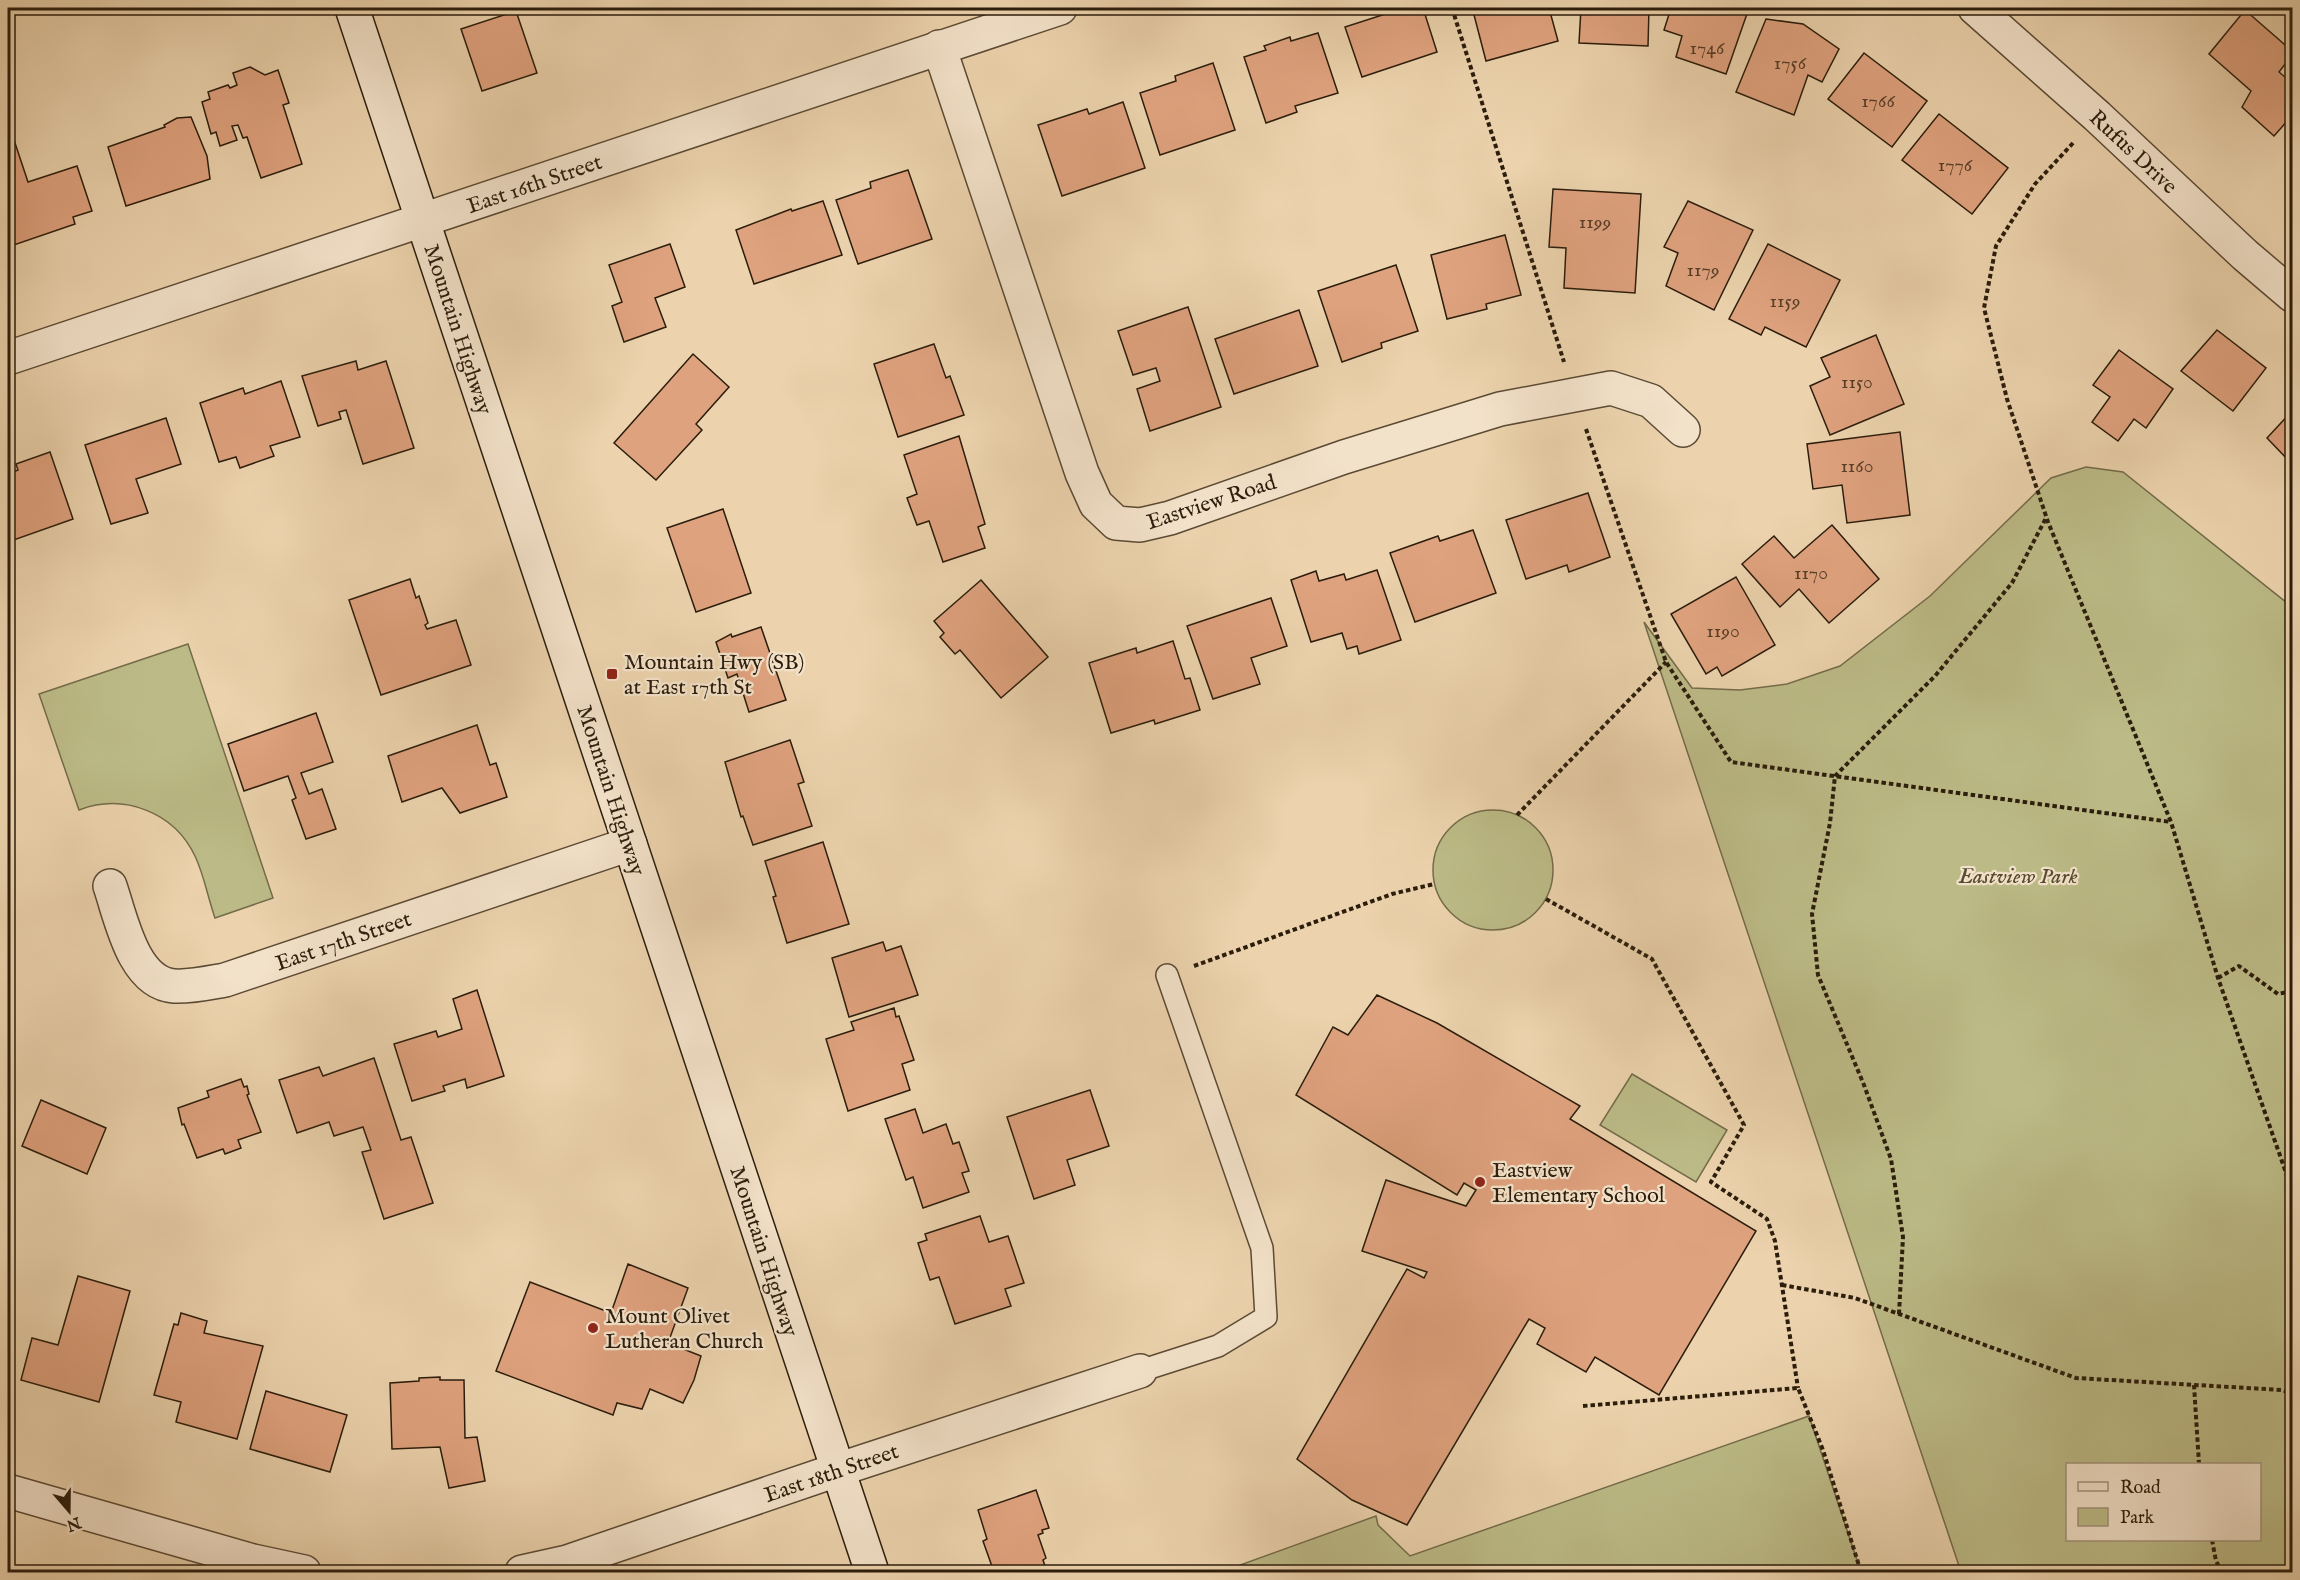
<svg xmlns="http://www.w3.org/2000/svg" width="2300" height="1580" viewBox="0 0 2300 1580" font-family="'IM FELL English',serif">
	<rect width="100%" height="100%" fill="#ecd3ad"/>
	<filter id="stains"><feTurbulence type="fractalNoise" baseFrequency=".00333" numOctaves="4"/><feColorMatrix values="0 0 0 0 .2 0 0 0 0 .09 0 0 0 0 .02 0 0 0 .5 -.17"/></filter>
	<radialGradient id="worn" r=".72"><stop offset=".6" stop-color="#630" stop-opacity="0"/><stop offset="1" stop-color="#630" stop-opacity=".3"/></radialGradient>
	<g fill="#bcbb87" stroke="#746c4a" stroke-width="1.5" fill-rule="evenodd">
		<path d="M2086,467L2123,472L2292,607V1572H1961L1644,622L1692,688L1740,690L1787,684L1840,666L1930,596L2051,478ZM2068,1464H2260V1540H2068Z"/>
		<path d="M188,644L273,898L215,918C208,898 204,875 195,856C174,812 124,793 79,810L39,694Z"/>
		<circle cx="1493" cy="870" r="60"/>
		<polygon points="1632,1074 1727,1130 1696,1182 1600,1125"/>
		<polygon points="1809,1416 1861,1572 1221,1572 1376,1516 1378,1525 1410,1556"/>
	</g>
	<g fill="#dfa27e" stroke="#2b1d0c" stroke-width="1.5">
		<polygon points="1404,8 1423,8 1437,52 1362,77 1345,27"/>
		<polygon points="1487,8 1549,8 1558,41 1486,61 1473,11"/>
		<polygon points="1581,8 1649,8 1648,46 1579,43"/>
		<polygon points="1671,8 1749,8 1726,74 1676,57 1682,36 1664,30"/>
		<polygon points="2245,10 2292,51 2292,55 2279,72 2292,83 2292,124 2288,120 2274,136 2242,107 2251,91 2209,54"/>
		<polygon points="516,11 537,73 482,91 461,29"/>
		<polygon points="1766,19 1803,24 1839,49 1822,82 1808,75 1794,115 1736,92"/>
		<polygon points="1318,33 1338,93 1295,106 1297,112 1266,123 1244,57 1266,50 1264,46 1290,37 1291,41"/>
		<polygon points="1864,53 1927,101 1892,147 1828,99"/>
		<polygon points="1213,63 1235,130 1160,155 1140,93 1176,81 1175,76"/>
		<polygon points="250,67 265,75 278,70 289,103 283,105 302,164 261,178 247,137 243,138 238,125 232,126 237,140 220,146 216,132 211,134 202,102 210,99 208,92 228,85 230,88 237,85 233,73"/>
		<polygon points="1123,102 1145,168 1062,196 1038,125 1087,109 1089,114"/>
		<polygon points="1939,114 2008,168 1972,214 1902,160"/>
		<polygon points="191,117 207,156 210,179 126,206 108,147 165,127 164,125 177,118"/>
		<polygon points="13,137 28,182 77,166 92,211 73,217 75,224 8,247 8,139"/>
		<polygon points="908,170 932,239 858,264 836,200 871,188 870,182"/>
		<polygon points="1553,189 1641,194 1635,293 1564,288 1566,248 1549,247"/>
		<polygon points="823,201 842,255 754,284 736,230 791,209 792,211"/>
		<polygon points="1688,201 1753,230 1714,310 1666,286 1678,253 1664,247"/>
		<polygon points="1505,235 1521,295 1486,304 1487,309 1447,319 1431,255"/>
		<polygon points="670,244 685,287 655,298 666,327 624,342 612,306 622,302 609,265"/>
		<polygon points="1768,244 1840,280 1806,347 1765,327 1761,335 1729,319"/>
		<polygon points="1396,265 1418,331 1381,343 1382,348 1342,362 1318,291"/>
		<polygon points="1188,307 1221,407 1150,431 1137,389 1160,381 1156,368 1133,375 1118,331"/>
		<polygon points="1299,310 1318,366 1234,394 1215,339"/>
		<polygon points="2217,330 2266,368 2233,411 2181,371"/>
		<polygon points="1876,335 1904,404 1830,435 1810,386 1830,377 1821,358"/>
		<polygon points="934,344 946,378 950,376 964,415 898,437 874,364"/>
		<polygon points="2119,350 2173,389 2146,428 2134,419 2118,441 2092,422 2110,397 2093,385"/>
		<polygon points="693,354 729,387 696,424 702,430 656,480 614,443"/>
		<polygon points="356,361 358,370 386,361 414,448 363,464 346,410 339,412 341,419 318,426 302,376"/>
		<polygon points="281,381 300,437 270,446 274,456 240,468 236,457 219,462 200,403 243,388 245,394"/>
		<polygon points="2292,411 2292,464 2267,438"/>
		<polygon points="166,418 181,464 136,479 148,513 111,524 85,445"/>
		<polygon points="1900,432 1910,515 1847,523 1842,485 1813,489 1807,444"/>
		<polygon points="959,436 985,524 978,527 985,548 943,562 929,521 917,525 907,498 917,494 904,455"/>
		<polygon points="50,452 73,519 8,542 8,474 18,470 16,464"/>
		<polygon points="1588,493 1610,557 1569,572 1567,565 1526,579 1506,520"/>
		<polygon points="723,509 751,593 696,612 667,528"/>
		<polygon points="1832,525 1879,579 1829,623 1799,589 1780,607 1742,564 1774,536 1794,558"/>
		<polygon points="1473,530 1496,593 1415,622 1390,553 1438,536 1440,541"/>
		<polygon points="1377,570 1401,640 1359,654 1357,646 1347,649 1342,633 1311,642 1291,580 1316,571 1319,581 1344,574 1346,580"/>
		<polygon points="1736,577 1775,645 1722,676 1717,667 1706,674 1671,614"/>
		<polygon points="410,579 416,598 419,596 428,623 425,625 427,629 456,620 471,665 381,695 349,600"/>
		<polygon points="981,580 1048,657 1001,698 960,650 955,654 940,637 944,633 934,621"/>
		<polygon points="1271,598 1287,646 1251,658 1260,684 1213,699 1187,626"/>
		<polygon points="761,627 786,700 749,712 737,674 728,678 716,642 731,634 732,637"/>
		<polygon points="1173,641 1185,679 1190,678 1200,710 1155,724 1154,720 1111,733 1089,663 1136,648 1137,653"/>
		<polygon points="316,713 333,762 301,773 309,794 322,789 336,829 306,839 292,800 296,798 288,776 244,791 228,744"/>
		<polygon points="477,725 490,765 496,763 507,797 460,813 442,788 402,802 388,756"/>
		<polygon points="790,740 804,782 798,784 812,826 753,845 743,816 741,817 725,762"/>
		<polygon points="823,842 849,924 787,943 773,897 776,896 765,861"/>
		<polygon points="883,942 886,951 901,946 918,995 849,1017 832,958"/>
		<polygon points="477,990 504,1076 467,1088 465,1079 443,1086 445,1091 412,1101 394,1044 436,1031 438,1037 462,1029 453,999"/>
		<polygon points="1377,995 1437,1023 1580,1106 1570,1119 1756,1231 1659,1395 1595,1357 1586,1372 1537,1344 1545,1328 1529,1319 1407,1525 1352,1500 1297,1459 1407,1269 1424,1278 1427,1272 1362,1251 1386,1180 1466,1206 1476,1190 1464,1183 1457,1195 1296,1095 1333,1027 1348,1035"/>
		<polygon points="894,1008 896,1017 899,1016 914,1060 902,1064 910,1090 848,1111 826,1039 854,1030 851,1022"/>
		<polygon points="374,1058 401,1140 411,1137 433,1203 384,1219 362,1152 371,1150 363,1127 334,1136 329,1122 297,1133 279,1080 319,1067 323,1076"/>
		<polygon points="241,1079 244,1087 247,1086 249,1094 247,1095 261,1132 238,1140 241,1148 225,1154 223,1149 197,1158 184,1124 182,1125 178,1108 209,1097 207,1091"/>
		<polygon points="1090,1090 1109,1146 1067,1160 1075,1185 1034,1199 1007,1117"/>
		<polygon points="41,1100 106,1128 87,1174 22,1146"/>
		<polygon points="915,1109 923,1133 946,1124 953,1144 959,1142 969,1171 962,1173 969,1192 923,1208 913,1177 906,1180 885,1119"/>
		<polygon points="980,1216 989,1242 1008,1236 1024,1283 1005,1289 1011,1306 955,1324 939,1277 930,1280 918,1243 927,1240 925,1234"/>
		<polygon points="628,1264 688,1288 668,1343 701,1356 694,1380 683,1403 650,1389 642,1409 617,1403 613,1415 496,1371 530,1282 611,1313"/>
		<polygon points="78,1276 130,1291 99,1402 21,1380 32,1338 58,1345"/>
		<polygon points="181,1313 207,1321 204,1333 263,1346 237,1439 176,1422 181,1402 154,1395 174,1324 178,1325"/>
		<polygon points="440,1377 440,1380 464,1380 465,1438 477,1437 485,1481 449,1488 440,1447 392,1449 390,1383 419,1381 419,1378"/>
		<polygon points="266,1391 347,1415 330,1472 250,1449"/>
		<polygon points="1036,1490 1049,1528 1042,1530 1043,1533 1038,1535 1046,1558 1043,1560 1047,1572 994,1572 983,1541 987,1539 978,1510"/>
	</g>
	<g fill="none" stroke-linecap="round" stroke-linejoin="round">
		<defs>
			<polyline id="service" points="1140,1371 1218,1346 1266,1317 1262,1248 1167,975"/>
			<g id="minor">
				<polyline points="1975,8 2097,116 2245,255 2292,295"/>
				<polyline points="939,47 1082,473 1096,504 1116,523 1140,525 1170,518 1344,457 1500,409 1611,388 1651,401 1683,430"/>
				<polyline points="8,358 1060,8"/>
				<path d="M110,886C121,918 133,983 174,986C191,987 208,983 225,980L630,844"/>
				<polyline points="8,1491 253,1561 304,1572"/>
				<polyline points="522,1572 567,1562 837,1470 1140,1371"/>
			</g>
			<polyline id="secondary" points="352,8 872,1572"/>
		</defs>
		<use href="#service" stroke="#5b4a34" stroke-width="24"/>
		<use href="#minor" stroke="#5b4a34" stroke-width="36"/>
		<use href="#secondary" stroke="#2b1d0c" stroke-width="36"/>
		<g stroke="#2b1d0c" stroke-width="4" stroke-dasharray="4.5 3" stroke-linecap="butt">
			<polyline points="1452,8 1564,362"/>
			<polyline points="2073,143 2035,184 1996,246 1984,308 2007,399 2048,522 2171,822 2218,978 2292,1190"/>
			<polyline points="1586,429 1666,662 1731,762 2171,822"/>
			<polyline points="1517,815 1666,662"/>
			<polyline points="1546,899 1652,959 1744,1125 1711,1182 1767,1219 1775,1241 1798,1388"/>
			<polyline points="1194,966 1392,894 1434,884"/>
			<polyline points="2218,978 2239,966 2278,994 2292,991"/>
			<polyline points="1782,1285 1855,1298 2076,1378 2282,1390 2292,1394"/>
			<polyline points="1899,1314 1903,1237 1891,1159 1864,1085 1818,975 1812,914 1830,823 1835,776 1935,676 2012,583 2046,518"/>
			<polyline points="2194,1385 2199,1464"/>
			<polyline points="1583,1406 1798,1388 1823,1450 1861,1572"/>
			<polyline points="2212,1540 2216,1561 2222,1572"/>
		</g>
		<use href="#service" stroke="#f3e2ca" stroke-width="21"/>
		<use href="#minor" stroke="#f3e2ca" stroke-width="33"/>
		<use href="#secondary" stroke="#f3e2ca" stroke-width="33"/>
	</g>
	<g fill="#8f2418" stroke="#f3e2ca" stroke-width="2">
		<rect x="606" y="668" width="12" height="12" rx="3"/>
		<circle cx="1480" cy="1182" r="6"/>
		<circle cx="593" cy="1328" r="6"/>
	</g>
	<g text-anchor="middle" stroke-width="4.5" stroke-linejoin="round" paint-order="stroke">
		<g font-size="20" fill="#583e28">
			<text x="1707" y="54">1746</text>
			<text x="1790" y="69">1756</text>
			<text x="1878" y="107">1766</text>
			<text x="1955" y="171">1776</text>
			<text x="1595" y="228">1199</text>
			<text x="1703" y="276">1179</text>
			<text x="1785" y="307">1159</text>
			<text x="1857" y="388">1150</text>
			<text x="1857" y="472">1160</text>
			<text x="1811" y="579">1170</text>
			<text x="1723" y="637">1190</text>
		</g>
		<g font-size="22" fill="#2b1d0c" stroke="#f3e2ca">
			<text transform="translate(2134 151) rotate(43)" y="8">Rufus Drive</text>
			<text transform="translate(534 183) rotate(-19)" y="8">East 16th Street</text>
			<text transform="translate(459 329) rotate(72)" y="8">Mountain Highway</text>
			<text transform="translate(1211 501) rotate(-18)" y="8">Eastview Road</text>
			<text transform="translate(612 790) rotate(72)" y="8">Mountain Highway</text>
			<text transform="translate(343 940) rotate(-19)" y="8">East 17th Street</text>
			<text transform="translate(765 1251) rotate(72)" y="8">Mountain Highway</text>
			<text transform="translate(831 1472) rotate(-19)" y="8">East 18th Street</text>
		</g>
		<g font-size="22" fill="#2b1d0c" stroke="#f3e2ca" text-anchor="start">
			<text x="624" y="669">Mountain Hwy (SB)<tspan x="624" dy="25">at East 17th St</tspan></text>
			<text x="1492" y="1177">Eastview<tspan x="1492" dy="25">Elementary School</tspan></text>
			<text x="605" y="1323">Mount Olivet<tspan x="605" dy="25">Lutheran Church</tspan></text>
		</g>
		<g font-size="22" font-style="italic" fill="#564c31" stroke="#f3e2ca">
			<text x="2018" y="883">Eastview Park</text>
		</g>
	</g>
	<rect width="2300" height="1580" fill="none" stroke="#ecd3ad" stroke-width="30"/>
	<rect x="9" y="9" width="2282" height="1562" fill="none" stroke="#2b1d0c" stroke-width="3"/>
	<rect x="15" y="15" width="2270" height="1550" fill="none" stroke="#2b1d0c" stroke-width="1.5"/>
	<rect x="2066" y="1463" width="195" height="78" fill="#f3e2ca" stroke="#a3937e" stroke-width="1.5"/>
	<rect x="2078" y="1482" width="30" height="9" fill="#f3e2ca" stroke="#a3937e" stroke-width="1.5"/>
	<text x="2120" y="1493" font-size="18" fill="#2b1d0c">Road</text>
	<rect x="2078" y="1508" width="30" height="18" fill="#bcbb87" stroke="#a3937e" stroke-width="1.5"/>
	<text x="2120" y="1523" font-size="18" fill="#2b1d0c">Park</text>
	<g transform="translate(69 1511) rotate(160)" stroke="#f3e2ca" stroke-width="4.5" paint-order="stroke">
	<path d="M0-4.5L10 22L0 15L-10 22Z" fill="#2b1d0c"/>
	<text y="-9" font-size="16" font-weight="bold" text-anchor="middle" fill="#2b1d0c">N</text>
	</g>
	<rect width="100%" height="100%" filter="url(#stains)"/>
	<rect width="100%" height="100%" fill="url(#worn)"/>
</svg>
